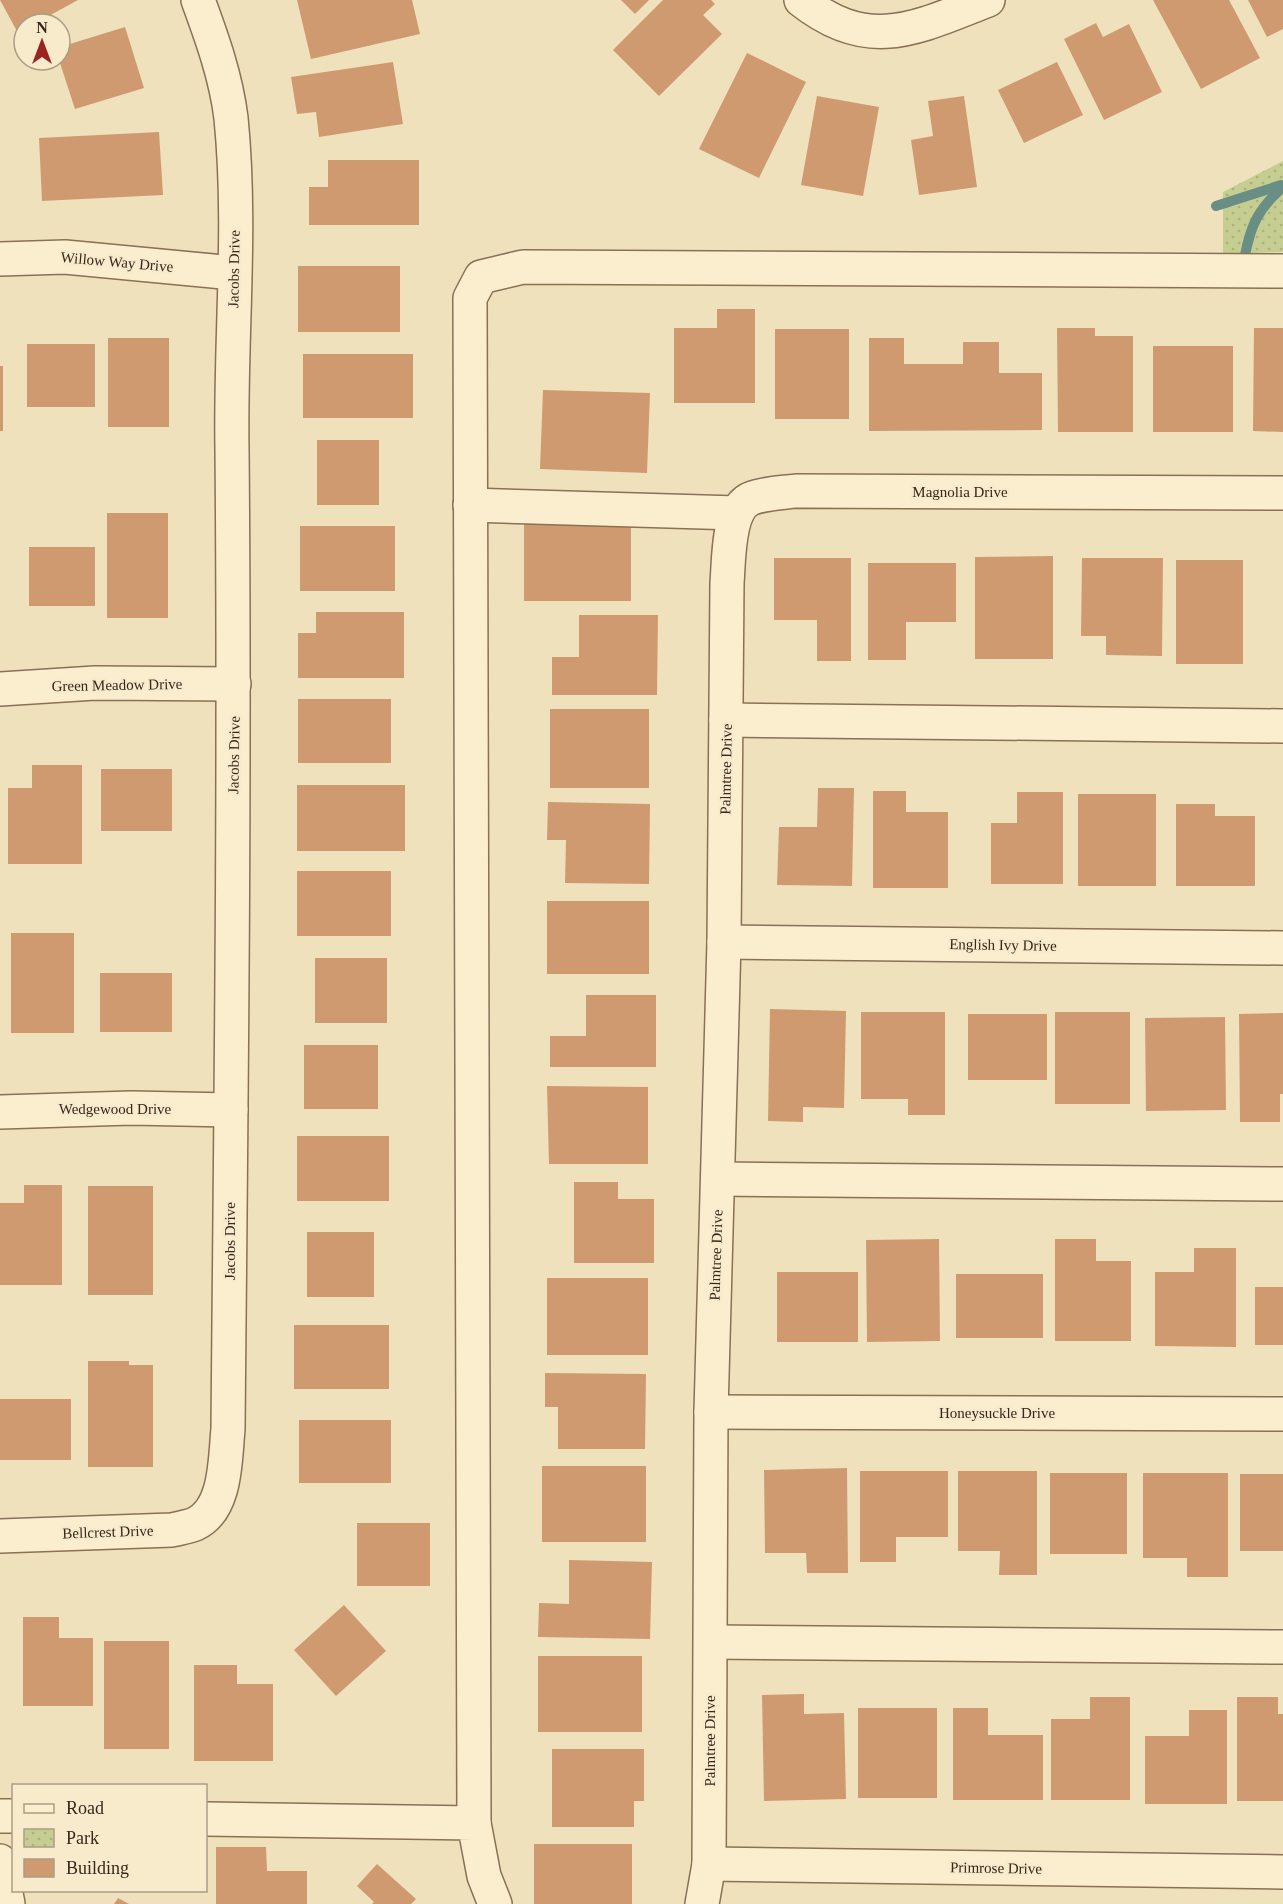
<svg xmlns="http://www.w3.org/2000/svg" width="1283" height="1904" viewBox="0 0 1283 1904" font-family="'Times New Roman',serif">
	<defs>
		<pattern id="park-dots" width="8" height="8" patternUnits="userSpaceOnUse" patternTransform="scale(1.5)"><rect width="8" height="8" fill="#c5ce90"/><path d="M2 2h.1M6 6h.1" fill="none" stroke="#aab17c" stroke-width="1.8" stroke-linecap="round"/></pattern>
	</defs>
	<rect width="100%" height="100%" fill="#efe1bc"/>
	<polygon fill="url(#park-dots)" points="1283,161 1283,252 1223,254 1223,192"/>
	<g fill="none" stroke-linecap="round" stroke-linejoin="round">
		<g stroke="#688e85" stroke-width="10">
			<polyline points="1216,206 1281,185"/>
			<path d="M1245,255C1251,224 1259,208 1283,187"/>
		</g>
	</g>
	<g fill="#d09a70">
		<polygon points="0,0 78,0 34,24 24,24 24,29 18,33"/>
		<polygon points="297,0 412,0 420,34 311,59"/>
		<polygon points="621,0 649,0 635,14"/>
		<polygon points="663,0 711,0 715,4 703,15 722,34 659,96 613,50"/>
		<polygon points="1153,0 1229,0 1260,58 1201,89"/>
		<polygon points="1248,0 1283,0 1283,29 1267,37"/>
		<polygon points="1096,23 1103,37 1129,24 1162,92 1104,120 1064,39"/>
		<polygon points="125,27 144,88 75,109 59,60 60,47"/>
		<polygon points="747,53 806,82 759,178 699,149"/>
		<polygon points="393,62 403,124 319,137 316,112 297,114 291,77"/>
		<polygon points="1057,62 1083,115 1024,143 998,90"/>
		<polygon points="817,96 879,107 863,196 801,185"/>
		<polygon points="964,96 977,187 919,195 911,140 933,136 928,101"/>
		<polygon points="159,132 163,195 42,201 39,138"/>
		<polygon points="328,160 419,160 419,225 309,225 309,187 328,187"/>
		<rect x="298" y="266" width="102" height="66"/>
		<polygon points="717,309 755,309 755,403 674,403 674,328 717,328"/>
		<polygon points="1057,328 1095,328 1095,336 1133,336 1133,432 1058,432"/>
		<polygon points="1254,328 1283,328 1283,432 1253,431"/>
		<rect x="775" y="329" width="74" height="90"/>
		<rect x="108" y="338" width="61" height="89"/>
		<polygon points="869,338 904,338 904,364 963,364 963,342 999,342 999,373 1042,373 1042,430 869,431"/>
		<rect x="27" y="344" width="68" height="63"/>
		<rect x="1153" y="346" width="80" height="86"/>
		<rect x="303" y="354" width="110" height="64"/>
		<rect x="0" y="366" width="3" height="65"/>
		<polygon points="543,390 650,393 647,473 540,469"/>
		<rect x="317" y="440" width="62" height="65"/>
		<rect x="107" y="513" width="61" height="105"/>
		<rect x="524" y="517" width="107" height="84"/>
		<rect x="300" y="526" width="95" height="65"/>
		<rect x="29" y="547" width="66" height="59"/>
		<polygon points="1053,556 1053,659 975,659 975,557"/>
		<polygon points="774,558 851,558 851,661 817,661 817,620 774,620"/>
		<polygon points="1082,558 1163,558 1162,656 1106,655 1106,636 1081,636"/>
		<rect x="1176" y="560" width="67" height="104"/>
		<polygon points="868,563 956,563 956,622 906,622 906,660 868,660"/>
		<polygon points="316,612 404,612 404,678 298,678 298,633 316,633"/>
		<polygon points="579,615 658,615 657,695 552,695 552,657 579,657"/>
		<rect x="298" y="699" width="93" height="64"/>
		<rect x="550" y="709" width="99" height="79"/>
		<polygon points="32,765 82,765 82,864 8,864 8,788 32,788"/>
		<rect x="101" y="769" width="71" height="62"/>
		<rect x="297" y="785" width="108" height="66"/>
		<polygon points="818,788 854,788 852,886 777,885 779,827 817,827"/>
		<polygon points="873,791 906,791 906,812 948,812 948,888 873,888"/>
		<polygon points="1017,792 1063,792 1063,884 991,884 991,823 1017,823"/>
		<rect x="1078" y="794" width="78" height="92"/>
		<polygon points="548,802 650,804 649,884 565,883 566,840 547,840"/>
		<polygon points="1176,804 1215,804 1215,816 1255,816 1255,886 1176,886"/>
		<rect x="297" y="871" width="94" height="65"/>
		<rect x="547" y="901" width="102" height="73"/>
		<rect x="11" y="933" width="63" height="100"/>
		<rect x="315" y="958" width="72" height="65"/>
		<rect x="100" y="973" width="72" height="59"/>
		<polygon points="586,995 656,995 656,1067 550,1067 550,1036 586,1036"/>
		<polygon points="770,1009 846,1011 844,1108 803,1107 803,1122 768,1121"/>
		<polygon points="861,1012 945,1012 945,1115 908,1115 908,1099 861,1099"/>
		<rect x="1055" y="1012" width="75" height="92"/>
		<polygon points="1283,1013 1283,1094 1280,1094 1280,1122 1240,1122 1239,1014"/>
		<rect x="968" y="1014" width="79" height="66"/>
		<polygon points="1225,1017 1226,1110 1146,1111 1145,1018"/>
		<rect x="304" y="1045" width="74" height="64"/>
		<polygon points="547,1086 648,1087 648,1164 549,1164"/>
		<rect x="297" y="1136" width="92" height="65"/>
		<polygon points="574,1182 618,1182 618,1199 654,1199 654,1263 574,1263"/>
		<polygon points="24,1185 62,1185 62,1285 0,1285 0,1203 24,1203"/>
		<rect x="88" y="1186" width="65" height="109"/>
		<rect x="307" y="1232" width="67" height="65"/>
		<polygon points="939,1239 940,1341 867,1342 866,1240"/>
		<polygon points="1055,1239 1096,1239 1096,1261 1131,1261 1131,1341 1055,1341"/>
		<polygon points="1194,1248 1236,1248 1236,1347 1155,1346 1155,1272 1194,1272"/>
		<rect x="777" y="1272" width="81" height="70"/>
		<rect x="956" y="1274" width="87" height="64"/>
		<rect x="547" y="1278" width="101" height="77"/>
		<rect x="1255" y="1287" width="28" height="58"/>
		<rect x="294" y="1325" width="95" height="64"/>
		<polygon points="88,1361 129,1361 129,1365 153,1365 153,1467 88,1467"/>
		<polygon points="545,1373 646,1374 645,1449 558,1449 558,1407 545,1407"/>
		<rect x="0" y="1399" width="71" height="61"/>
		<rect x="299" y="1420" width="92" height="63"/>
		<rect x="542" y="1466" width="104" height="76"/>
		<polygon points="847,1468 848,1573 807,1573 806,1553 765,1553 764,1470"/>
		<polygon points="860,1471 948,1471 948,1537 896,1537 896,1562 860,1562"/>
		<polygon points="958,1471 1037,1471 1037,1575 999,1575 1000,1551 958,1551"/>
		<rect x="1050" y="1473" width="77" height="81"/>
		<polygon points="1143,1473 1228,1473 1228,1577 1187,1577 1187,1558 1143,1558"/>
		<rect x="1240" y="1474" width="43" height="77"/>
		<rect x="357" y="1523" width="73" height="63"/>
		<polygon points="569,1560 652,1562 650,1639 538,1637 539,1603 569,1604"/>
		<polygon points="344,1605 386,1651 336,1696 294,1650"/>
		<polygon points="23,1617 59,1617 59,1638 93,1638 93,1706 23,1706"/>
		<rect x="104" y="1641" width="65" height="108"/>
		<rect x="538" y="1656" width="104" height="76"/>
		<polygon points="194,1665 237,1665 237,1684 273,1684 273,1761 194,1761"/>
		<polygon points="804,1694 804,1714 844,1713 846,1799 764,1801 762,1695"/>
		<polygon points="1090,1697 1130,1697 1130,1800 1051,1800 1051,1719 1090,1719"/>
		<polygon points="1237,1697 1278,1697 1278,1714 1283,1714 1283,1801 1237,1801"/>
		<rect x="858" y="1708" width="79" height="90"/>
		<polygon points="953,1708 988,1708 988,1735 1043,1735 1043,1800 953,1800"/>
		<polygon points="1189,1710 1227,1710 1227,1804 1145,1804 1145,1736 1189,1736"/>
		<polygon points="552,1749 644,1749 644,1801 634,1801 634,1827 552,1827"/>
		<rect x="534" y="1844" width="98" height="60"/>
		<polygon points="216,1847 266,1847 267,1871 307,1871 307,1904 216,1904"/>
		<polygon points="377,1864 416,1899 411,1904 372,1904 374,1902 357,1886"/>
		<polygon points="118,1898 129,1904 114,1904"/>
	</g>
	<g fill="none" stroke-linecap="round" stroke-linejoin="round">
		<defs>
			<g id="minor">
				<path d="M801,0C869,54 916,28 988,0"/>
				<polyline points="0,259 65,257 234,273"/>
				<polyline points="470,505 737,513"/>
				<polyline points="0,689 95,683 234,684"/>
				<polyline points="726,720 1283,726"/>
				<polyline points="724,942 1283,948"/>
				<polyline points="0,1112 131,1108 231,1110"/>
				<polyline points="718,1179 1283,1184"/>
				<polyline points="711,1412 1283,1414"/>
				<path d="M0,1536L172,1530C179,1528 188,1527 195,1524C227,1509 225,1458 228,1429C231,1102 235,776 232,449C230,339 242,228 231,118C226,77 212,38 198,0"/>
				<polyline points="711,1642 1283,1647"/>
				<polyline points="0,1816 14,1816"/>
				<polyline points="206,1819 474,1823 484,1876 495,1904"/>
				<polyline points="474,1823 470,298 481,277 523,267 1283,271"/>
				<polyline points="0,1861 8,1904"/>
				<polyline points="709,1864 1283,1872"/>
				<path d="M702,1904L709,1864L711,1412L724,942L727,583C729,561 727,510 750,499C764,493 781,493 796,491L1283,493"/>
			</g>
		</defs>
		<use href="#minor" stroke="#887155" stroke-width="36"/>
		<use href="#minor" stroke="#faeecf" stroke-width="33"/>
	</g>
	<g text-anchor="middle" stroke-width="4.5" stroke-linejoin="round" paint-order="stroke">
		<g font-size="15" fill="#36281b" stroke="#f7ebcc">
			<text transform="translate(117 262) rotate(5)" y="5">Willow Way Drive</text>
			<text transform="translate(234 269) rotate(-89)" y="5">Jacobs Drive</text>
			<text x="960" y="497">Magnolia Drive</text>
			<text transform="translate(117 685) rotate(-1)" y="5">Green Meadow Drive</text>
			<text transform="translate(234 755) rotate(-89)" y="5">Jacobs Drive</text>
			<text transform="translate(726 769) rotate(-89)" y="5">Palmtree Drive</text>
			<text transform="translate(1003 945) rotate(1)" y="5">English Ivy Drive</text>
			<text x="115" y="1114">Wedgewood Drive</text>
			<text transform="translate(230 1241) rotate(-90)" y="5">Jacobs Drive</text>
			<text transform="translate(716 1255) rotate(-88)" y="5">Palmtree Drive</text>
			<text x="997" y="1418">Honeysuckle Drive</text>
			<text transform="translate(108 1532) rotate(-2)" y="5">Bellcrest Drive</text>
			<text transform="translate(710 1741) rotate(-90)" y="5">Palmtree Drive</text>
			<text transform="translate(996 1868) rotate(1)" y="5">Primrose Drive</text>
		</g>
	</g>
	<rect x="12" y="1784" width="195" height="108" fill="#f7ebcc" stroke="#aa9d85" stroke-width="1.5"/>
	<rect x="24" y="1804" width="30" height="9" fill="#faeecf" stroke="#aa9d85" stroke-width="1.5"/>
	<text x="66" y="1814" font-size="18" fill="#36281b">Road</text>
	<rect x="24" y="1829" width="30" height="18" fill="url(#park-dots)" stroke="#aa9d85" stroke-width="1.5"/>
	<text x="66" y="1844" font-size="18" fill="#36281b">Park</text>
	<rect x="24" y="1859" width="30" height="18" fill="#d09a70" stroke="#aa9d85" stroke-width="1.5"/>
	<text x="66" y="1874" font-size="18" fill="#36281b">Building</text>
	<g transform="translate(42 42)"><circle r="28" fill="#f7ebcc" stroke="#aa9d85" stroke-width="1.5"/>
	<path d="M0-4.5L10 22L0 15L-10 22Z" fill="#992422"/>
	<text y="-9" font-size="16" font-weight="bold" text-anchor="middle" fill="#36281b">N</text>
	</g>
</svg>
